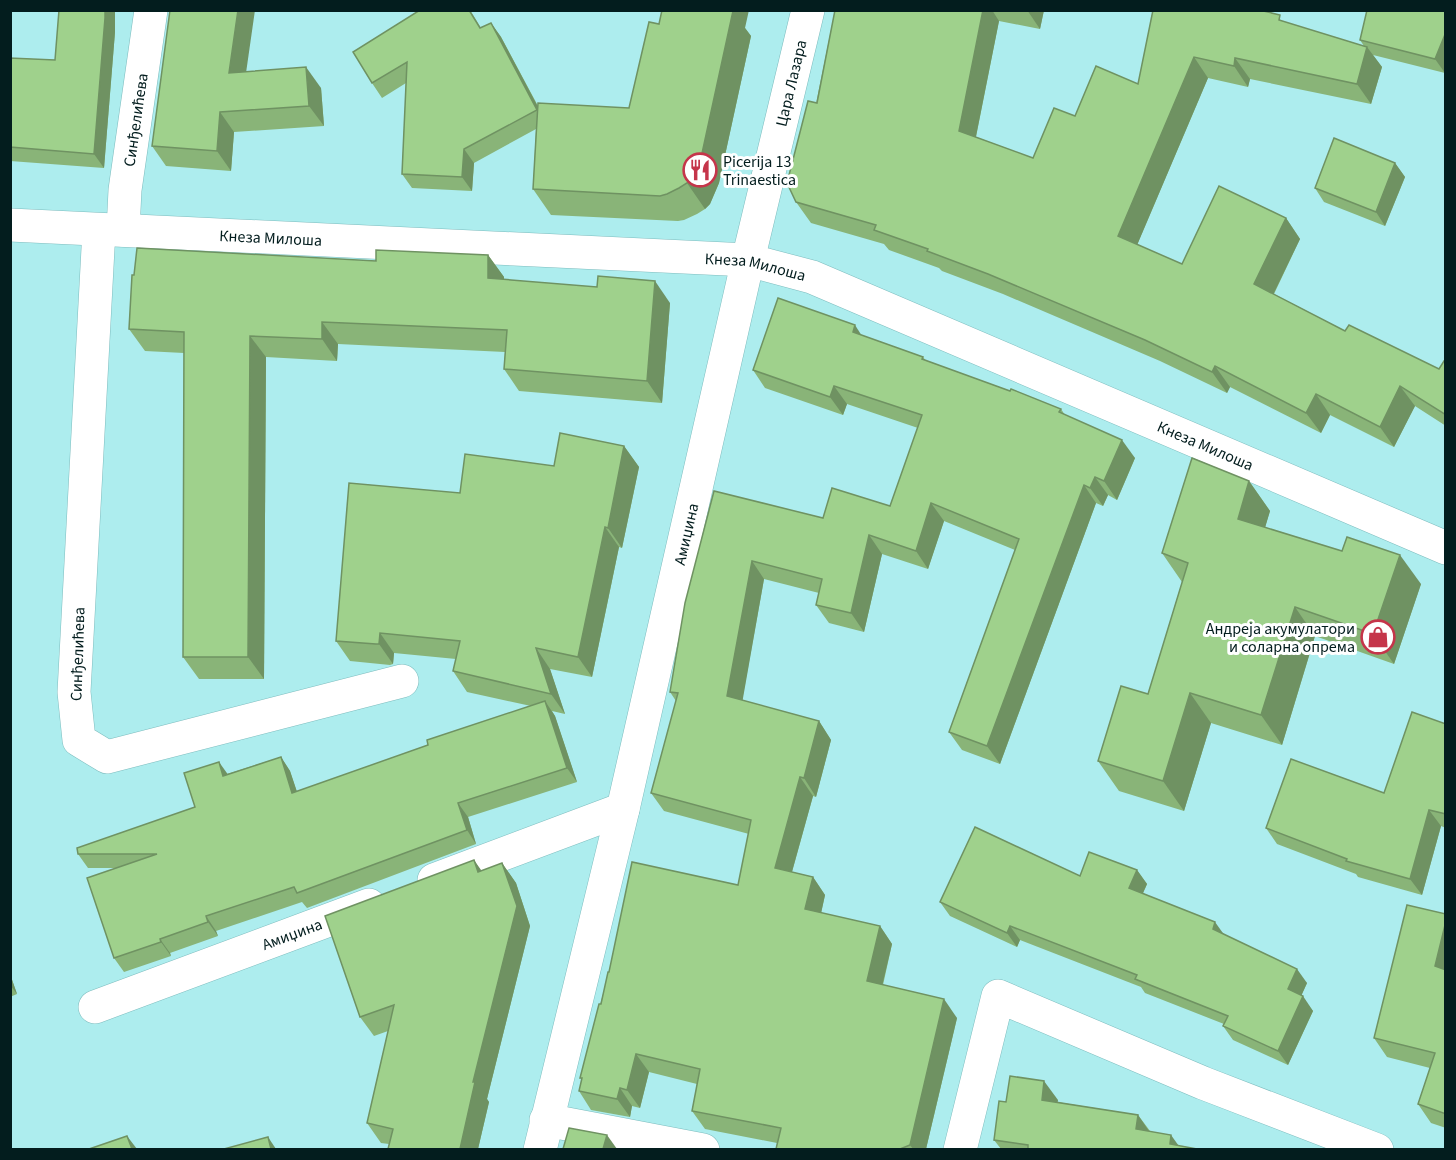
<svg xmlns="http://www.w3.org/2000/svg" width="1456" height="1160" viewBox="0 0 1456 1160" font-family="'Source Sans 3',sans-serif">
	<rect width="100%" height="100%" fill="#adedee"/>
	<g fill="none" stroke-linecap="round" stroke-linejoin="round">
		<defs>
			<g id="street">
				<path id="s1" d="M10,225L748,260L812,277L1446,548"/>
				<polyline points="99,230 74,692 79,740 107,757 402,681"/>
				<path id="s2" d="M123,230L125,190L151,10"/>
				<polyline points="434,880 623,809"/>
				<path id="s3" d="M95,1007L369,905"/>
				<polyline points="546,1120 703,1150"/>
				<polyline points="960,1150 998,996 1203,1083 1377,1150"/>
			</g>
			<g id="secondary">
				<path id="s4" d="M540,1150L623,809L748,260L808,10"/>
			</g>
		</defs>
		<use href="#street" stroke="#7dbcbe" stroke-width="34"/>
		<use href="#secondary" stroke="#7dbcbe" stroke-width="34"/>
		<use href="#street" stroke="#fff" stroke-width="33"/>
		<use href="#secondary" stroke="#fff" stroke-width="33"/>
	</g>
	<g fill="#89b478">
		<polygon points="420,10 470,10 481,28 491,23 501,37 538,106 629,108 659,24 745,28 751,36 719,183 710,204 705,209 697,214 684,220 678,221 551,215 533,189 536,129 474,163 472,191 412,188 402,174 406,83 382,98 372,83"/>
		<polygon points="835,10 1044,10 1040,29 999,21 976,137 1033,158 1075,116 1138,84 1153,10 1263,10 1284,22 1364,46 1360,40 1446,10 1445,73 1373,55 1382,67 1371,104 1250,79 1248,87 1208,78 1137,245 1182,264 1286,218 1300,239 1274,294 1345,331 1439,369 1446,362 1446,426 1415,406 1394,447 1330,415 1321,433 1230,387 1227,393 1160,361 1003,294 942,271 939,268 889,250 884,244 811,223 796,202"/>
		<polygon points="115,32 104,168 10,161 10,58 55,60"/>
		<polygon points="246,72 321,88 324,126 234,132 231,171 166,166 152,146"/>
		<polygon points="1395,163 1405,177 1385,226 1324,202 1315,188"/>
		<polygon points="488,255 504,277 504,279 670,303 662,403 519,391 504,369 505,352 338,344 337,361 266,357 264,679 199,679 183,657 184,353 145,351 129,329 376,261"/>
		<polygon points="861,335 923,357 926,361 1061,409 1065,415 1135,458 1117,500 1108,495 1103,506 1096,503 1000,764 962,750 949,732 1015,550 944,521 928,569 882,554 864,632 829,623 816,605 819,593 764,579 742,701 819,721 831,740 816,797 813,796 792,872 813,877 825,895 821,913 880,926 892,944 883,985 957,1018 926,1149 776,1149 777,1143 705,1129 692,1111 697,1084 649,1072 640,1108 632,1106 630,1117 591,1110 579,1091 582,1080 580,1078 609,972 738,885 749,834 664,811 651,793 676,701 670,692 714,491 823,518 890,506 918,428 847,404 843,415 765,388 753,370"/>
		<polygon points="624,446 639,467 622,548 619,547 592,677 550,669 565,714 552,711 555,716 577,782 468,817 476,844 307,908 302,902 216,931 218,936 170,953 171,956 124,972 114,958 116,868 88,868 78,854 195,807 227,774 281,757 290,771 297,792 428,745 531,706 467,692 453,671 456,659 394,653 393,664 390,665 350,661 336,641 460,493"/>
		<polygon points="1249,481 1270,511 1265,527 1421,584 1394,664 1315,636 1282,745 1211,723 1184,811 1119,791 1098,761 1148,694 1182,582 1162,553"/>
		<polygon points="1446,724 1446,828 1441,826 1422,895 1358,877 1356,874 1277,844 1266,828 1384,793"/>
		<polygon points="474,860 481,871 502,863 516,883 530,926 487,1099 489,1102 478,1149 388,1149 389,1144 381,1143 367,1123 388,1031 374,1036 360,1017"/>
		<polygon points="1137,870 1147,884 1143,893 1225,935 1307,983 1301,996 1313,1011 1288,1065 1233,1040 1223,1026 1224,1024 1145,993 1141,987 1020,940 1017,947 950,916 940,902 1080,876"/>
		<polygon points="1446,914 1446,1128 1431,1123 1418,1104 1430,1068 1387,1057 1374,1038"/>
		<polygon points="10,974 17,994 10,997"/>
		<polygon points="1058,1100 1057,1102 1138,1115 1150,1131 1179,1146 1197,1149 1001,1149 994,1140 1006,1102"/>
	</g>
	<g fill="#6f9262">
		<polygon points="105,10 115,10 115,32 104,168 94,154"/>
		<polygon points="238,10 255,10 243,94 229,73"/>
		<polygon points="727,10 749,10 745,28 751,36 719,183 710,204 705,209 687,183"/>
		<polygon points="983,10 992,10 999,21 973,151 959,131"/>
		<polygon points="1027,10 1044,10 1040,29"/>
		<polygon points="491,23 501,37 547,124 537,110"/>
		<polygon points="1446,32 1445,73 1435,59"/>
		<polygon points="1367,47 1382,67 1371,104 1357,84"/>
		<polygon points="1194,57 1208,78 1132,257 1118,236"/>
		<polygon points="1235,58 1250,79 1248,87 1234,66"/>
		<polygon points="306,67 321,88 324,126 309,106"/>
		<polygon points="220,112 234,132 231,171 217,151"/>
		<polygon points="464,149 474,163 472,191 462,177"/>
		<polygon points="1395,163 1405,177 1385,226 1376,212"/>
		<polygon points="1286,218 1300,239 1268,305 1254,284"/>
		<polygon points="488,255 504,277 503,299 488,278"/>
		<polygon points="655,281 670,303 662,403 647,381"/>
		<polygon points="322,322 338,344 337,361 322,339"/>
		<polygon points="855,325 867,344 853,332"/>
		<polygon points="250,336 266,357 264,679 248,657"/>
		<polygon points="1215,366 1230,387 1227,393 1212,372"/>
		<polygon points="834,386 847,404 843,415 830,397"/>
		<polygon points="1400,386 1415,406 1394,447 1380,427"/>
		<polygon points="1316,394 1330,415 1321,433 1306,413"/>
		<polygon points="1122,440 1135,458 1117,500 1104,481"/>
		<polygon points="624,446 639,467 622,548 608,528"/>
		<polygon points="1095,477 1108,495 1103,506 1090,488"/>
		<polygon points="1249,481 1270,511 1259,548 1238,519"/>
		<polygon points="1084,485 1096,503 1000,764 987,746"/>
		<polygon points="931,503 944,521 928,569 916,551"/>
		<polygon points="605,527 619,547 592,677 578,657"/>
		<polygon points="869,535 882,554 864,632 851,613"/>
		<polygon points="1400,555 1421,584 1394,664 1373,634"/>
		<polygon points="752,561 764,579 740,715 727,696"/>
		<polygon points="1295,607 1315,636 1282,745 1261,715"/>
		<polygon points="380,633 394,653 393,664 379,644"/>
		<polygon points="536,648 550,669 565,714 551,694"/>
		<polygon points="1190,693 1211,723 1184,811 1163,781"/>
		<polygon points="545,701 555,716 577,782 567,768"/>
		<polygon points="819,721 831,740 816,797 804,778"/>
		<polygon points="281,757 290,771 302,807 292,793"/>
		<polygon points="219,762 229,776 223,776"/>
		<polygon points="800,777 813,796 788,886 775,868"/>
		<polygon points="458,803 468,817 476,844 467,830"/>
		<polygon points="1429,810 1441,826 1422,895 1410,879"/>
		<polygon points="474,860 488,880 478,872"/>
		<polygon points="502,863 516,883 530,926 487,1099 489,1102 478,1149 460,1149 473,1082"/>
		<polygon points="1137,870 1147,884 1139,902 1129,888"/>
		<polygon points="813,877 825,895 818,927 805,909"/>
		<polygon points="206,916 216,931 218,936 208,922"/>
		<polygon points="1446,921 1446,982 1435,966"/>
		<polygon points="1215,922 1225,936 1213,929"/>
		<polygon points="880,926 892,944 879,999 867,981"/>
		<polygon points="1010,926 1020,940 1017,947 1007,933"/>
		<polygon points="160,939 170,953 171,956 161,942"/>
		<polygon points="1297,969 1307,983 1298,1003 1288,989"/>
		<polygon points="10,974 17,994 10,985"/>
		<polygon points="1303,996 1313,1011 1288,1065 1278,1051"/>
		<polygon points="944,999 957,1018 926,1149 913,1149 910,1145"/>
		<polygon points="636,1054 649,1072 640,1108 627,1090"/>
		<polygon points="1044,1081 1058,1100 1055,1119 1042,1100"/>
		<polygon points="620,1088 632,1106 630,1117 617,1099"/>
		<polygon points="1138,1115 1151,1134 1136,1129"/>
		<polygon points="607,1135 617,1149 603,1149"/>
		<polygon points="1171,1135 1181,1149 1170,1144"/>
		<polygon points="127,1136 137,1149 132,1149"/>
		<polygon points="268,1137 276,1149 271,1149"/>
	</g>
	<g fill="#9fd18c" stroke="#6f9262" stroke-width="1.5">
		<polygon points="59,10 105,10 105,18 94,154 10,147 10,58 55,60"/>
		<polygon points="170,10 238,10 229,73 306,67 309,106 220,112 217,151 152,146"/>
		<polygon points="420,10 469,10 480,28 491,23 537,110 464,149 462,177 402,174 407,62 372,83 353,52"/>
		<polygon points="662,10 733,11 701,158 692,178 687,183 679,188 667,194 660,196 533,189 538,103 629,108 649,22 659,24"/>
		<polygon points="835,10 983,10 959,131 1033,158 1054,108 1075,116 1096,66 1138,84 1153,10 1259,10 1280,15 1279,20 1367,47 1357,84 1235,58 1234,66 1194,57 1118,236 1182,264 1219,186 1286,218 1254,284 1345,331 1349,325 1439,369 1444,361 1446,362 1446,415 1400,386 1380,427 1316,394 1306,413 1215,366 1212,372 1145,340 988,274 927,251 928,249 874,230 876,225 796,202 787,183 808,101 817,103"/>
		<polygon points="1367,10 1446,10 1446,32 1435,59 1360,40"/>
		<polygon points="1334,138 1395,163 1376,212 1315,188"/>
		<polygon points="137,248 376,261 376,250 488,255 488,278 597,287 598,276 655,281 647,381 504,369 507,330 322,322 322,339 250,336 248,657 183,657 184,332 129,329 132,275 134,275"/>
		<polygon points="778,298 855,325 853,332 923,357 922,359 1010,391 1011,389 1061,409 1059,412 1122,440 1104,481 1095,477 1090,488 1084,485 987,746 949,732 1019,539 931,503 916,551 869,535 851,613 816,605 822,579 752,561 727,696 819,721 804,778 800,777 775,868 813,877 805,909 880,926 867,981 944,999 910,1145 900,1149 776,1149 781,1128 692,1111 700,1069 636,1054 627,1090 620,1088 617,1099 579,1091 582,1078 580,1078 599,1004 601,1004 608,972 609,972 632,862 738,885 751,820 651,793 678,693 670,692 685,603 714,491 823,518 832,488 890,506 922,415 834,386 830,397 753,370"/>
		<polygon points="560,433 624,446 608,528 605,527 578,657 536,648 551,694 453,671 460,641 380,633 379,644 376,644 336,641 349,483 460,493 465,454 554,466"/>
		<polygon points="1192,458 1249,481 1238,519 1342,551 1347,537 1400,555 1373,634 1295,607 1261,715 1190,693 1163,781 1098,761 1121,686 1148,694 1188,563 1162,553"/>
		<polygon points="545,701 567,768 458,803 467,830 297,893 294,887 206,916 208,922 160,939 161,942 114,958 87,878 157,854 78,854 77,848 195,807 184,773 219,762 223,776 281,757 292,793 428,745 427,740"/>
		<polygon points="1412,712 1446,724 1446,814 1429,810 1410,879 1346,861 1347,859 1266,828 1291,759 1384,793"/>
		<polygon points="975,827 1080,876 1089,852 1137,870 1129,888 1215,922 1213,929 1297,969 1288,989 1303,996 1278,1051 1223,1026 1228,1016 1135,979 1137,975 1010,926 1007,933 940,902"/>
		<polygon points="474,860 478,872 502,863 517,906 473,1082 475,1082 460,1149 388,1149 393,1129 367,1123 394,1005 360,1017 325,916"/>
		<polygon points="1407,905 1446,914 1446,921 1435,966 1446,970 1446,1114 1418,1104 1435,1053 1374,1038"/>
		<polygon points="1010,1076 1044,1081 1042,1100 1138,1115 1136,1129 1171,1135 1170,1144 1197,1149 1028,1149 1028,1145 994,1140 999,1101 1006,1102"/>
		<polygon points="569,1128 607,1135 603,1149 563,1149"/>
		<polygon points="127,1136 132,1149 89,1149"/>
		<polygon points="268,1137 271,1149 224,1149"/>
	</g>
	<defs>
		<symbol id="restaurant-ring" viewBox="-11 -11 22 22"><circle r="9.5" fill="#fff" stroke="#c5354a" stroke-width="1.5"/><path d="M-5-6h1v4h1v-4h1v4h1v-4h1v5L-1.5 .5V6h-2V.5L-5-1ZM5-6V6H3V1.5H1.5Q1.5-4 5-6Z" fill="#c5354a"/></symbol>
		<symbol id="shop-ring" viewBox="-11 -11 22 22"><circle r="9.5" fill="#fff" stroke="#c5354a" stroke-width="1.5"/><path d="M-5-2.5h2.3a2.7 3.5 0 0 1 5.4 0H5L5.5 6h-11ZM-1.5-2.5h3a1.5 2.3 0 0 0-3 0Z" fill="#c5354a"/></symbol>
	</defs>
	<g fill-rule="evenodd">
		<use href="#restaurant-ring" x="681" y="151" width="38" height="38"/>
		<use href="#shop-ring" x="1359" y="618" width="38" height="38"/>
	</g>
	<g text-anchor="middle" stroke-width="6" stroke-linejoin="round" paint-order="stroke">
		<g font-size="16" fill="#031d1e" stroke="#fff">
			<text dy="6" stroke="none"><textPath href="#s4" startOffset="1096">Цара Лазара</textPath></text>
			<text dy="6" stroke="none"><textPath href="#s2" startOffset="111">Синђелићева</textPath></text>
			<text dy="6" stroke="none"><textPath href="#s1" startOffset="261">Кнеза Милоша</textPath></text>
			<text dy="6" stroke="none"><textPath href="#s1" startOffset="747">Кнеза Милоша</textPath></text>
			<text dy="6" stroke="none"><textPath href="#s1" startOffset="1233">Кнеза Милоша</textPath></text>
			<text dy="6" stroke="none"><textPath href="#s4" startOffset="633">Амиџина</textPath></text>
			<text transform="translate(77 654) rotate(-88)" y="6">Синђелићева</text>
			<text dy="6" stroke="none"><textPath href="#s3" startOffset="210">Амиџина</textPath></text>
		</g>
		<g font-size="16" fill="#031d1e" stroke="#fff" text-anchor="start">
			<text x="723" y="167">Picerija 13<tspan x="723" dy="18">Trinaestica</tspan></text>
			<text x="1355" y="634" text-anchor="end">Андреја акумулатори<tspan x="1355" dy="18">и соларна опрема</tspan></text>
		</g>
	</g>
	<rect width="1456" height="1160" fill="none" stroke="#031d1e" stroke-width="24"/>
</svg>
